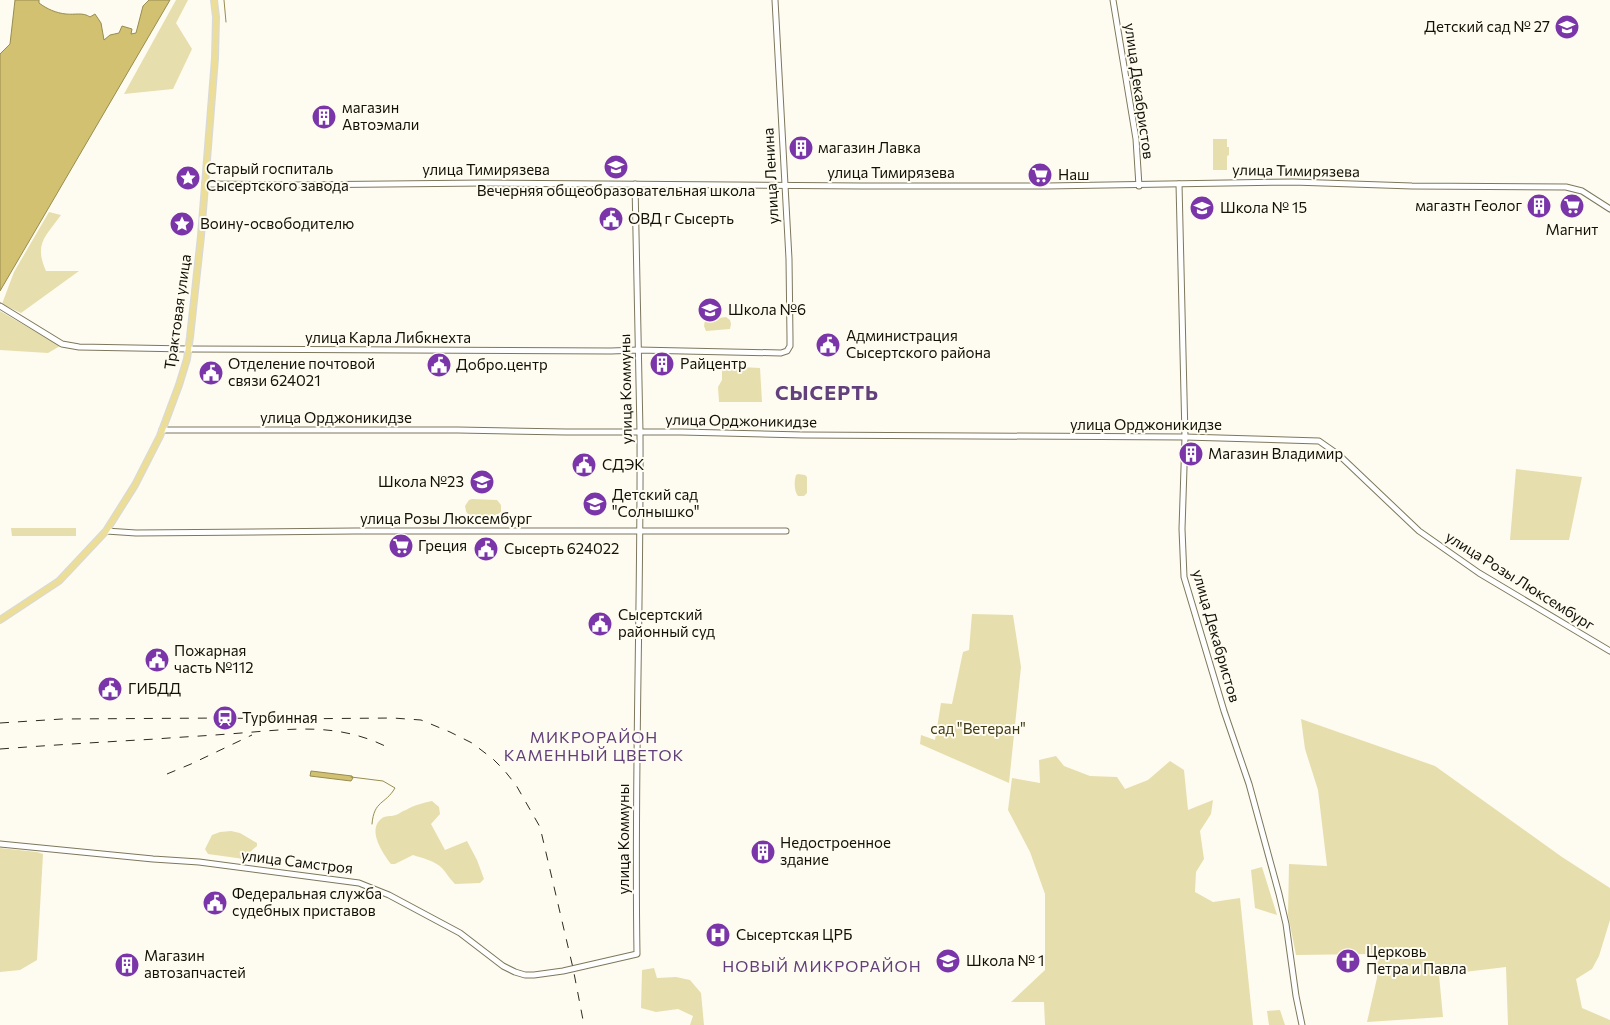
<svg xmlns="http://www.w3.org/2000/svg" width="1610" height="1025" viewBox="0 0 1610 1025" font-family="Commissioner,sans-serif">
	<rect width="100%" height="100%" fill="#fefcf0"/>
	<g fill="#e7dead">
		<polygon points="176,0 188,0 176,23 192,49 173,89 124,94"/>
		<polygon points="1213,139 1227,139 1227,147 1229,147 1229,155 1227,156 1227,170 1213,170"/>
		<path d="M49,212L61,215C45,237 34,244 46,271H79L21,313L2,304L14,272Z"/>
		<polygon points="0,311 60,346 48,353 0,350"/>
		<polygon points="726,317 730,320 731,324 730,329 706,331 704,326 705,320"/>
		<polygon points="722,366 760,368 762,402 719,402 718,387 722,380"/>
		<polygon points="1516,469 1582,477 1569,540 1510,540"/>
		<path d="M798,474L805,475L807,477V493L804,496H798C794,491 794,481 796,475Z"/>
		<path d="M472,499L497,500L501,505V512C496,517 473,519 468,514C465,511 466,509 465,506L469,500Z"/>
		<polygon points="11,528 76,528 76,536 12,536"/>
		<polygon points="972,614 1013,615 1021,667 1009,783 920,744 921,735 935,740 941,703 952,704 963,652 969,650"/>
		<polygon points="1301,719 1435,766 1562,857 1610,888 1610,920 1599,956 1592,969 1576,979 1582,1008 1610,1020 1610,1025 1508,1025 1506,967 1439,975 1443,1017 1367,1022 1377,978 1377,963 1370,954 1296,955 1288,915 1289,864 1327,866 1318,790 1305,749"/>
		<polygon points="1056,756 1064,766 1090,776 1117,777 1125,789 1148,780 1170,761 1184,770 1188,810 1213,800 1211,814 1200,831 1204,859 1196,872 1195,892 1213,902 1240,898 1253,1025 1045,1025 1044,1002 1011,1002 1045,970 1045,894 1030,852 1008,810 1012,778 1040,783 1039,760"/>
		<path d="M432,801L439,807L440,814L431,824L445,850L467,841L477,860L484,879L480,883L455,884C450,879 447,874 442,868C435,861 422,858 413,855L395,864H391C383,854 367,830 381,819C385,815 390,817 396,815C399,814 402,811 406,810C414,805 423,803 432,801Z"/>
		<polygon points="231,831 240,833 257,843 257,846 250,852 249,857 244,859 208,854 205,849 212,835 220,832"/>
		<polygon points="0,848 37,852 43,854 37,960 20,970 0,972"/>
		<polygon points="1262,867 1277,915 1255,908 1251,870"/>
		<polygon points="654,968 657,978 676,977 690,980 701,993 704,1025 690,1025 693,1016 678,1009 656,1012 641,1008 642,970"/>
		<polygon points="1280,1010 1285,1025 1269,1025 1267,1011"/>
	</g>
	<g fill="#d1c170" stroke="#988c50">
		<path d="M15,0H39V3C47,9 56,13 66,14C75,15 83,12 90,17L95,14L101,23L104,40L110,35L119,33L122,26L132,29L131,34L136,33L143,6L149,0H170L0,291V54L10,44Z"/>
		<polygon points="311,771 352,776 353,778 351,781 310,776"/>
	</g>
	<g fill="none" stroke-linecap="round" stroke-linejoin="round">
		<g stroke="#988c50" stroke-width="1">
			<polyline points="224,0 226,22"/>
			<path d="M351,777L383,781L395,788C385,805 374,800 372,824"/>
		</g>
		<defs>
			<g id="secondary">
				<polyline points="1113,0 1136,139 1139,186"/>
				<polyline points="205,184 292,185 484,183 862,186 1047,186 1293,182 1412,186 1566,187 1582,191 1610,209"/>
				<polyline points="1179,184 1185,437 1182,529 1184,577 1224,711 1249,784 1279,894 1286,924 1296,996 1302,1025"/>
				<polyline points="0,306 62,344 79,347 188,349 611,351 638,350 781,353 787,351 790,346 790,338 789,259 775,0"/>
				<polyline points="162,430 458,430 566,432 681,432 803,435 1185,437 1319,441 1339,455 1419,531 1479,573 1610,651"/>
				<polyline points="106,531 136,533 355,531 786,531"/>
				<path d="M0,844L153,859L199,862L359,883L389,895L460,933L503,966L515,972L525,975H534L563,971L637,954C634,780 641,606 640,432C639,349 636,267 635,184"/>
			</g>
			<polyline id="primary" points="0,620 59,581 106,531 135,485 160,436 179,385 187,359 190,337 201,236 215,58 216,17 214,0"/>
		</defs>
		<use href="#secondary" stroke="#7d775c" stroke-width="7"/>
		<use href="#primary" stroke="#d9d9d7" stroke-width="8"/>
		<use href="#secondary" stroke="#fff" stroke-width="5"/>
		<use href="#primary" stroke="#ecde96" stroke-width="5.5"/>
		<g stroke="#2d2b21" stroke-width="1" stroke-dasharray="9 9" stroke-linecap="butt">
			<polyline points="0,723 62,719 225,718 279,719 393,718 421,720 450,732 472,743 493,759 504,770 516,785 540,827 573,968 584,1025"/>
			<path d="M0,749C52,745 104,742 156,739C180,737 204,736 228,734C287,730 336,720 391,749"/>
			<polyline points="167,774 191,764 252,735"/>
		</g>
	</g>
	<defs>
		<symbol id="school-disc" viewBox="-11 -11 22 22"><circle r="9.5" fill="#7a35a8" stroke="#fefcf0"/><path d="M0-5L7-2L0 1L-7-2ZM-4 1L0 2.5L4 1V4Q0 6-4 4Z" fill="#fff"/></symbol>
		<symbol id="building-disc" viewBox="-11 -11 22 22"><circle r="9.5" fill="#7a35a8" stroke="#fefcf0"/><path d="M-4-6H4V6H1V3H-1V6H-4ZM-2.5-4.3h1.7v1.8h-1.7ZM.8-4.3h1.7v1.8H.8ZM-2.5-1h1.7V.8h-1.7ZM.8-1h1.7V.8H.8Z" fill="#fff"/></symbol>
		<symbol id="supermarket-disc" viewBox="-11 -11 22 22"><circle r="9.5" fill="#7a35a8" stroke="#fefcf0"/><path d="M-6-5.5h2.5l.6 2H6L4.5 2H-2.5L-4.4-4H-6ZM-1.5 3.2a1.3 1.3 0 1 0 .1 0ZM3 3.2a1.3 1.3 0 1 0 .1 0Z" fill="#fff"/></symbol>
		<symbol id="sight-disc" viewBox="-11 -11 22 22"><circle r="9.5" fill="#7a35a8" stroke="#fefcf0"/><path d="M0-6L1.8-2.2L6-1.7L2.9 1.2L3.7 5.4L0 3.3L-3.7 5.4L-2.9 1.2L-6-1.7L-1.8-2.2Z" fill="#fff"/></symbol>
		<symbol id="civic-disc" viewBox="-11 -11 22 22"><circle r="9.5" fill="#7a35a8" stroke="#fefcf0"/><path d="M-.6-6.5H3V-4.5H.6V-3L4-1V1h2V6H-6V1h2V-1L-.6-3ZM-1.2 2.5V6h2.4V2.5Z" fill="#fff"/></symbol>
		<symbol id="station-disc" viewBox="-11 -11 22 22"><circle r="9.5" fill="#7a35a8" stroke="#fefcf0"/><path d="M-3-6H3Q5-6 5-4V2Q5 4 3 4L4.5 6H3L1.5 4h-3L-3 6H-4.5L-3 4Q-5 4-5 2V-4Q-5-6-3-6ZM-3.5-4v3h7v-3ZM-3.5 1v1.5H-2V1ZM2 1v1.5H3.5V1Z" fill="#fff"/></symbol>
		<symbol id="hospital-disc" viewBox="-11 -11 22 22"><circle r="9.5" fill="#7a35a8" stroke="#fefcf0"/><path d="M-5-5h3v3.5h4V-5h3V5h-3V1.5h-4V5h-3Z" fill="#fff"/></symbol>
		<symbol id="church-disc" viewBox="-11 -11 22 22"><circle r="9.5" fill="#7a35a8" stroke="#fefcf0"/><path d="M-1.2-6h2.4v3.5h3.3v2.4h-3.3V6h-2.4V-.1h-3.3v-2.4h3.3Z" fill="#fff"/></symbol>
	</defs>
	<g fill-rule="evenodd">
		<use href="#school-disc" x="1553" y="13" width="28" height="28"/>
		<use href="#building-disc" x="310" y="103" width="28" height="28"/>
		<use href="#building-disc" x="787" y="134" width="28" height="28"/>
		<use href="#school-disc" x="602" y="153" width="28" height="28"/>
		<use href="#supermarket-disc" x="1026" y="161" width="28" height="28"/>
		<use href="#sight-disc" x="174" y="164" width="28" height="28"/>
		<use href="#building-disc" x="1525" y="192" width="28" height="28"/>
		<use href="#supermarket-disc" x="1558" y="192" width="28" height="28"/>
		<use href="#school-disc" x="1188" y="194" width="28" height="28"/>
		<use href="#civic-disc" x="597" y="205" width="28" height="28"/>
		<use href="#sight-disc" x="168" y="210" width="28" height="28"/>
		<use href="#school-disc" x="696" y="296" width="28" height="28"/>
		<use href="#civic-disc" x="814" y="331" width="28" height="28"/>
		<use href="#building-disc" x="648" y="350" width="28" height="28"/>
		<use href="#civic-disc" x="425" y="351" width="28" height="28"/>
		<use href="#civic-disc" x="197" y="359" width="28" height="28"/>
		<use href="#building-disc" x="1177" y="440" width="28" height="28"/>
		<use href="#civic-disc" x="570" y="451" width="28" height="28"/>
		<use href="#school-disc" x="468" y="468" width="28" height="28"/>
		<use href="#school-disc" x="581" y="490" width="28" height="28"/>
		<use href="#supermarket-disc" x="387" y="532" width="28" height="28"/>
		<use href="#civic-disc" x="472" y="535" width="28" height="28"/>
		<use href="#civic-disc" x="586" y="610" width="28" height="28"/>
		<use href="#civic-disc" x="143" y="646" width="28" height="28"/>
		<use href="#civic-disc" x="96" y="675" width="28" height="28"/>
		<use href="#station-disc" x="211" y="704" width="28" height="28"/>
		<use href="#building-disc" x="749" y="838" width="28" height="28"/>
		<use href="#civic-disc" x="201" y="889" width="28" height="28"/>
		<use href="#hospital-disc" x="704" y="921" width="28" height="28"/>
		<use href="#school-disc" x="934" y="947" width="28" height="28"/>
		<use href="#church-disc" x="1334" y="947" width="28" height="28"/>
		<use href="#building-disc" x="113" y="951" width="28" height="28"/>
	</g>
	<g text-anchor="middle" stroke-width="4" stroke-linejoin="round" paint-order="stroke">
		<g font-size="15" fill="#131107" stroke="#fefcf0" text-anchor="start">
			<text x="1550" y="32" text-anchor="end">Детский сад № 27</text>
			<text x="342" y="113">магазин<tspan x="342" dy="17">Автоэмали</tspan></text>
			<text x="818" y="153">магазин Лавка</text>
			<text x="206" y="174">Старый госпиталь<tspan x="206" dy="17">Сысертского завода</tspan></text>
			<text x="1058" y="180">Наш</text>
			<text x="616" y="196" text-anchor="middle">Вечерняя общеобразовательная школа</text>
			<text x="1522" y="211" text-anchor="end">магазтн Геолог</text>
			<text x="1220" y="213">Школа № 15</text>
			<text x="628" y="224">ОВД г Сысерть</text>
			<text x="200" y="229">Воину-освободителю</text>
			<text x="1572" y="235" text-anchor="middle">Магнит</text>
			<text x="728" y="315">Школа №6</text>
			<text x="846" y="341">Администрация<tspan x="846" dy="17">Сысертского района</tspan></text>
			<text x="228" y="369">Отделение почтовой<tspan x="228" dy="17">связи 624021</tspan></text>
			<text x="680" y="369">Райцентр</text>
			<text x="456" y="370">Добро.центр</text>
			<text x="1208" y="459">Магазин Владимир</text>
			<text x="602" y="470">СДЭК</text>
			<text x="464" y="487" text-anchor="end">Школа №23</text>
			<text x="612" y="500">Детский сад<tspan x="612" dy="17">"Солнышко"</tspan></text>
			<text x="418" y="551">Греция</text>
			<text x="504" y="554">Сысерть 624022</text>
			<text x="618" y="620">Сысертский<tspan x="618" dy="17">районный суд</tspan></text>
			<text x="174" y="656">Пожарная<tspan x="174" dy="17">часть №112</tspan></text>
			<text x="128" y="694">ГИБДД</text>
			<text x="242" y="723">Турбинная</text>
			<text x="780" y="848">Недостроенное<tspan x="780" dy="17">здание</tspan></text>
			<text x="232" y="899">Федеральная служба<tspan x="232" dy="17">судебных приставов</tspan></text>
			<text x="736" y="940">Сысертская ЦРБ</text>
			<text x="1366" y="957">Церковь<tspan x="1366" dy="17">Петра и Павла</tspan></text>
			<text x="144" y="961">Магазин<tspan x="144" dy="17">автозапчастей</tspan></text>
			<text x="966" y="966">Школа № 1</text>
		</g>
		<g font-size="15" fill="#131107" stroke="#fefcf0">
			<text transform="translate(1139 91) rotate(82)" y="5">улица Декабристов</text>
			<text x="486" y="175">улица Тимирязева</text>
			<text transform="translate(1296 171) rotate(1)" y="5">улица Тимирязева</text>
			<text x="891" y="178">улица Тимирязева</text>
			<text transform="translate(771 176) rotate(-93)" y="5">улица Ленина</text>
			<text transform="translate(178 312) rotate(-82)" y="5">Трактовая улица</text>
			<text x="388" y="343">улица Карла Либкнехта</text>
			<text transform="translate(626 389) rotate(-91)" y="5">улица Коммуны</text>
			<text x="336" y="423">улица Орджоникидзе</text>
			<text transform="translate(741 421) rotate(1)" y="5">улица Орджоникидзе</text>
			<text x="1146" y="430">улица Орджоникидзе</text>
			<text x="446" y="524">улица Розы Люксембург</text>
			<text transform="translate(1520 581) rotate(32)" y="5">улица Розы Люксембург</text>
			<text transform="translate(1216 636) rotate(74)" y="5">улица Декабристов</text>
			<text transform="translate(624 839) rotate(-90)" y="5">улица Коммуны</text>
			<text transform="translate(297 862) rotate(7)" y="5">улица Самстроя</text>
		</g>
		<g font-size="15" fill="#403915" stroke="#fefcf0">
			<text x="978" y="734">сад "Ветеран"</text>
		</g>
		<g font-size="16" letter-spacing="1" fill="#61407b" stroke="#fefcf0">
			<text x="594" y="743">МИКРОРАЙОН<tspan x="594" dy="18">КАМЕННЫЙ ЦВЕТОК</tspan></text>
			<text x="822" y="972">НОВЫЙ МИКРОРАЙОН</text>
		</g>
		<g font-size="20" font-weight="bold" letter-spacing="1" fill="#61407b" stroke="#fefcf0">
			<text x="827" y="400">СЫСЕРТЬ</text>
		</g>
	</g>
</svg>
